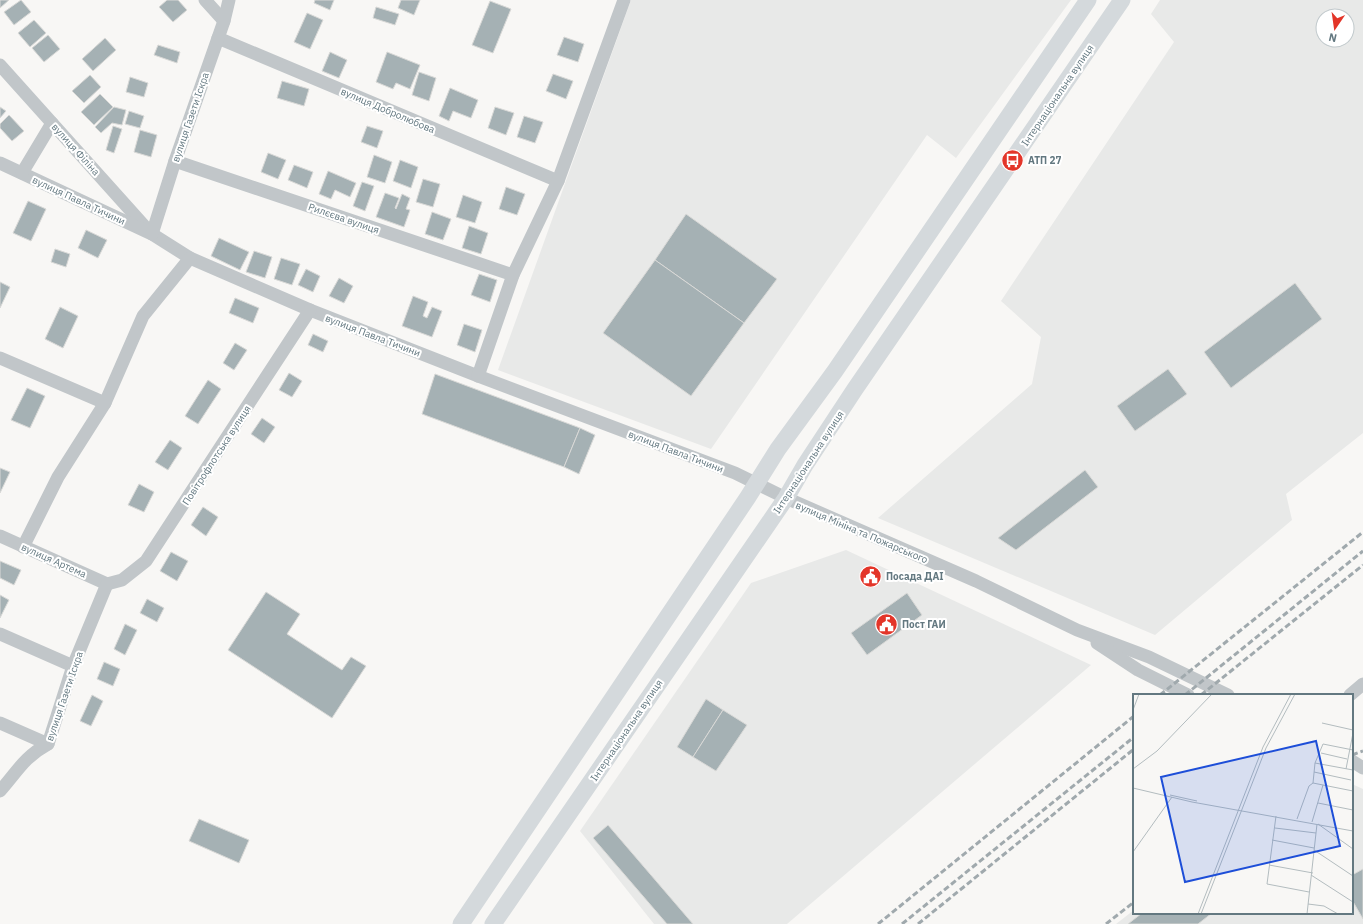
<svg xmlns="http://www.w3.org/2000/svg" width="1363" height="924" viewBox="0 0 1363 924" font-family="'IBM Plex Sans',sans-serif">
	<rect width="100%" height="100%" fill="#f8f7f5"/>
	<g fill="#e8e9e8" fill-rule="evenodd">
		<polygon points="631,0 1071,0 956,158 927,135 711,449 498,370"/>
		<path d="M1160,0H1363V433L1286,494L1292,520L1155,635L878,518L1032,384L1041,337L1001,301L1174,42L1151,14ZM1323,16H1347V40H1323Z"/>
		<polygon points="846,550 1091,665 787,924 654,924 580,831 751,583"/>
		<polygon points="1352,784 1363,789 1363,924 1116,924 1134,910 1134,913 1352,913"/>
	</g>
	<g fill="#a5b1b4" stroke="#d9d9d7">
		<polygon points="0,0 9,0 0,8"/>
		<polygon points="21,0 31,12 14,25 4,12"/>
		<polygon points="167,0 178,0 187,10 173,22 159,7"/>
		<polygon points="315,0 334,0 330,10 314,3"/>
		<polygon points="401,0 420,0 414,15 398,8"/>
		<polygon points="490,1 511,9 493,53 472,45"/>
		<polygon points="376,7 399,14 395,25 373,18"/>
		<polygon points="307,13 323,20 310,49 294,42"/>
		<polygon points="34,20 46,33 30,47 18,33"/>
		<polygon points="48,35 60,49 44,62 32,48"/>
		<polygon points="564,37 584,44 578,62 557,55"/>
		<polygon points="105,38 116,50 93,71 82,59"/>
		<polygon points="158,45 180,52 177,63 154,55"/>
		<polygon points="330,52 347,60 339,78 322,71"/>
		<polygon points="387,52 420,65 410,89 396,83 393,89 376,82"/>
		<polygon points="419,72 436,78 429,101 412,95"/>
		<polygon points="553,74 573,81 566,99 546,91"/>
		<polygon points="90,75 101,87 84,103 72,91"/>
		<polygon points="130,77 148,83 144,97 126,92"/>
		<polygon points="282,81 309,89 304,106 277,98"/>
		<polygon points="450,88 478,100 471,118 453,111 449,121 439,116"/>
		<polygon points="100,94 113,107 94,125 81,112"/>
		<polygon points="0,107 6,111 0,118"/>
		<polygon points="114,107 126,110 122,125 112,123 101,133 95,127"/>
		<polygon points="495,107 514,113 506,135 488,128"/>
		<polygon points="129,111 144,116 140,128 125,124"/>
		<polygon points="9,115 24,131 12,141 0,128 0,124"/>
		<polygon points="524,116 543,122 535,143 517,137"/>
		<polygon points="113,126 122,129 114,153 106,150"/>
		<polygon points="367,126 383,131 377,148 361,142"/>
		<polygon points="140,130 157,135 151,157 134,152"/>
		<polygon points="268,153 286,160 278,179 261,172"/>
		<polygon points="374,155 392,162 385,183 367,177"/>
		<polygon points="400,160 418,167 411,188 393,181"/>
		<polygon points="294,165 313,172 307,188 288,180"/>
		<polygon points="328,171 356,183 350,197 335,190 331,199 319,194"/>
		<polygon points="423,179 440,184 433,207 416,202"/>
		<polygon points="362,182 374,186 365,211 353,206"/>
		<polygon points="506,187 525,194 517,215 499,209"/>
		<polygon points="385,193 399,198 395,208 396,209 402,194 410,198 406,209 410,210 404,227 376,217"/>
		<polygon points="463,195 482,202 475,223 456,217"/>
		<polygon points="28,201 46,209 31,241 13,233"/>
		<polygon points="432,212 451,219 443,240 425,234"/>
		<polygon points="686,214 777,279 744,323 655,260"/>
		<polygon points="469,226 488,233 481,254 462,248"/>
		<polygon points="86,230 107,240 98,258 78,248"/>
		<polygon points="219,238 249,252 240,270 211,256"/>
		<polygon points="55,249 70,254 66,267 51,262"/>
		<polygon points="254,251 272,257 265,278 246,272"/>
		<polygon points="281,258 300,264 292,285 274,279"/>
		<polygon points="655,260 744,323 691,396 603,333"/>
		<polygon points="306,269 320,276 313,292 298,285"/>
		<polygon points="479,274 497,280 490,302 471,295"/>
		<polygon points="339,278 353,286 344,303 329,296"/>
		<polygon points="0,282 10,287 0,308"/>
		<polygon points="1295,283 1322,319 1231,388 1204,352"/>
		<polygon points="413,296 428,302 423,316 427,318 432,307 442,311 432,337 402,326"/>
		<polygon points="235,298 259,308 253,323 229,313"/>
		<polygon points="60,307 78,316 63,348 45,339"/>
		<polygon points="464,324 482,330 475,352 457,345"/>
		<polygon points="313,334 328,341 323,352 308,345"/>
		<polygon points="235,343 247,350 234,370 223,363"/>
		<polygon points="1168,369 1187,394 1135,431 1117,406"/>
		<polygon points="289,373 302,381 292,397 279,390"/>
		<polygon points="435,374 580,428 564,467 422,414"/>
		<polygon points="208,380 221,389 198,424 185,416"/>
		<polygon points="27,388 45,396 30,428 11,420"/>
		<polygon points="262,418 275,427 264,443 251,434"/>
		<polygon points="580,428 595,435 579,474 564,467"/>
		<polygon points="170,440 182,448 168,470 155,462"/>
		<polygon points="0,468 10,472 0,493"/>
		<polygon points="1085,470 1098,487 1016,550 998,538"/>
		<polygon points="139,484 154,492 144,512 128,505"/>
		<polygon points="203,507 218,517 206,536 191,525"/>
		<polygon points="171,552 188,561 177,581 160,571"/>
		<polygon points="0,561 21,570 14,585 0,578"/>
		<polygon points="266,592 300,614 287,634 342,670 351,657 366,666 332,718 228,650"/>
		<polygon points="907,593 922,615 867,655 851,633"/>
		<polygon points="0,595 9,600 0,618"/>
		<polygon points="147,599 164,608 157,622 140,613"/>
		<polygon points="125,624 137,630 125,655 114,649"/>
		<polygon points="104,662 120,669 113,686 97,679"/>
		<polygon points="92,695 103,701 91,726 80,721"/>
		<polygon points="706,699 723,710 693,757 677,747"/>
		<polygon points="723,710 747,725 716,771 693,757"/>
		<polygon points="199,819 249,840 239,863 189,841"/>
		<polygon points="608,825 693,924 667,924 593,838"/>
		<polygon points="1363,869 1363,919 1352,900 1352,875"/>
		<polygon points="1142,913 1212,913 1198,924 1128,924"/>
	</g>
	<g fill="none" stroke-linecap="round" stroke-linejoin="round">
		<g stroke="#c1c6c9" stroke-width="13">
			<polyline points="205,0 224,21"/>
			<polyline points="218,38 558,181"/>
			<polyline points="0,65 148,230"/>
			<polyline points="175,161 513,275"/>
			<polyline points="0,163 152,234 190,258 310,310 478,376 735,473 786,498 976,581 1077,630 1149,657 1228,695"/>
			<polyline points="22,173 52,123"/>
			<polyline points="152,234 175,161 224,21 229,0"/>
			<polyline points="0,358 105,403"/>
			<polyline points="478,376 513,275 558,181 624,0"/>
			<polyline points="0,536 107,584"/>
			<polyline points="23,547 58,477 105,403 143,316 190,258"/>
			<polyline points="107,584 122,580 146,561 310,310"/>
			<polyline points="0,634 73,666"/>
			<polyline points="1097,643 1138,670 1188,695"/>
			<polyline points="1350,695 1363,684"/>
			<polyline points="0,723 48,744"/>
			<polyline points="1352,761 1363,768"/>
			<path d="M0,791C17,772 24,757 48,744L73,666L107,584"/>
		</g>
		<g stroke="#d4d9dc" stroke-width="17">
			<polyline points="461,924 748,497 778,449 835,371 1088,0"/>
			<polyline points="493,924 786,498 805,465 855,389 1122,0"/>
		</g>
		<g stroke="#a0a9ad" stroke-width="3" stroke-dasharray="6 3" stroke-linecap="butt">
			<polyline points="1160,695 1363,532"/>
			<polyline points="1185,695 1363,551"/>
			<polyline points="1201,695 1363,565"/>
			<polyline points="1352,755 1363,751"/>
			<polyline points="878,924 1134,716"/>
			<polyline points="902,924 1134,737"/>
			<polyline points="918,924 1134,749"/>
			<polyline points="1106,924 1134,902"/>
		</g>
	</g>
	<defs>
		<symbol id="bus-disc" viewBox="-11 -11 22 22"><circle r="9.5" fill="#e33529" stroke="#fff"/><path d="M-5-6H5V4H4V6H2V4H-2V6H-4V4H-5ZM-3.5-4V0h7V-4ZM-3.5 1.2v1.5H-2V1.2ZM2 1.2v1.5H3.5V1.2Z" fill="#fff"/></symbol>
		<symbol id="civic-disc" viewBox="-11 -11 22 22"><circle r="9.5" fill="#e33529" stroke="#fff"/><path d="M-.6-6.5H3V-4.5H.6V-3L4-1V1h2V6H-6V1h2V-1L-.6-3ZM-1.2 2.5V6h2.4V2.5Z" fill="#fff"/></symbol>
	</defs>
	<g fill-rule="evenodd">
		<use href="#bus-disc" x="1000" y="148" width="25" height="25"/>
		<use href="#civic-disc" x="858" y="564" width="25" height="25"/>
		<use href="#civic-disc" x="874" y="612" width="25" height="25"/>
	</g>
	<g text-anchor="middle" stroke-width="4" stroke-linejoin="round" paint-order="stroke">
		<g font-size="10" fill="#637880" stroke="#fff">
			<text transform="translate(1057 95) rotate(-56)" y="4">Інтернаціональна вулиця</text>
			<text transform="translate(388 110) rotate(23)" y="4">вулиця Добролюбова</text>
			<text transform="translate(190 117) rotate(-71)" y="4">вулиця Газети Іскра</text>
			<text transform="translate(76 149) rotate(48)" y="4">вулиця Філіна</text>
			<text transform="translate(79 200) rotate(25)" y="4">вулиця Павла Тичини</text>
			<text transform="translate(344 218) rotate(19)" y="4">Рилєєва вулиця</text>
			<text transform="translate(373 335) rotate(21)" y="4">вулиця Павла Тичини</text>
			<text transform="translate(676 451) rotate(21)" y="4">вулиця Павла Тичини</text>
			<text transform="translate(216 455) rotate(-57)" y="4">Повітрофлотська вулиця</text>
			<text transform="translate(808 462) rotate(-57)" y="4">Інтернаціональна вулиця</text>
			<text transform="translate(862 532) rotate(23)" y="4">вулиця Мініна та Пожарського</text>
			<text transform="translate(54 560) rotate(24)" y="4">вулиця Артема</text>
			<text transform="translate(64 696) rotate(-71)" y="4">вулиця Газети Іскра</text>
			<text transform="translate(626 730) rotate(-56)" y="4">Інтернаціональна вулиця</text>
		</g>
		<g font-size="10" font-weight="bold" fill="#637880" stroke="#fff" text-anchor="start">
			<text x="1028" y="164">АТП 27</text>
			<text x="886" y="580">Посада ДАІ</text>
			<text x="902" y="628">Пост ГАИ</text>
		</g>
	</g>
	<g transform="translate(1133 694)">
		<rect width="220" height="220" fill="#f8f7f5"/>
		<path fill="none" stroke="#b3bcbf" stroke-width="1" d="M0,16L6,0M189,29L220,36M188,59L214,65M182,69L220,76M0,75L24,57L79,0M213,75L220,39M181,78L218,86M180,89L182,69L190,50L220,56M180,89L220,97M0,94L59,108L220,137M37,101L64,107M185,109L220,116M143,122L134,190L176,198M164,125L176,92L180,89M179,128L190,91M185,130L220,155M142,134L183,139M139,146L181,154M181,156L220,182M0,158L39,103M136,171L180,179M178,181L220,208M175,210L191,212L205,220M65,220L130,53L158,0M68,220L133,54L162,0M174,220L184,130"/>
		<path fill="#1d4ed8" fill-opacity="0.15" stroke="#1d4ed8" stroke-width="2" d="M183,47L207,152L52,188L28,83Z"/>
		<rect width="220" height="220" fill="none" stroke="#637880" stroke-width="2"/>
	</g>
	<g transform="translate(1335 28) rotate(193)"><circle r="19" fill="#ffffff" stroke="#c1c9cc"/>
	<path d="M0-3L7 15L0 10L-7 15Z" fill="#e33529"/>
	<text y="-6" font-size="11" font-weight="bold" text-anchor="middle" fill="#637880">N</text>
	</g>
</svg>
